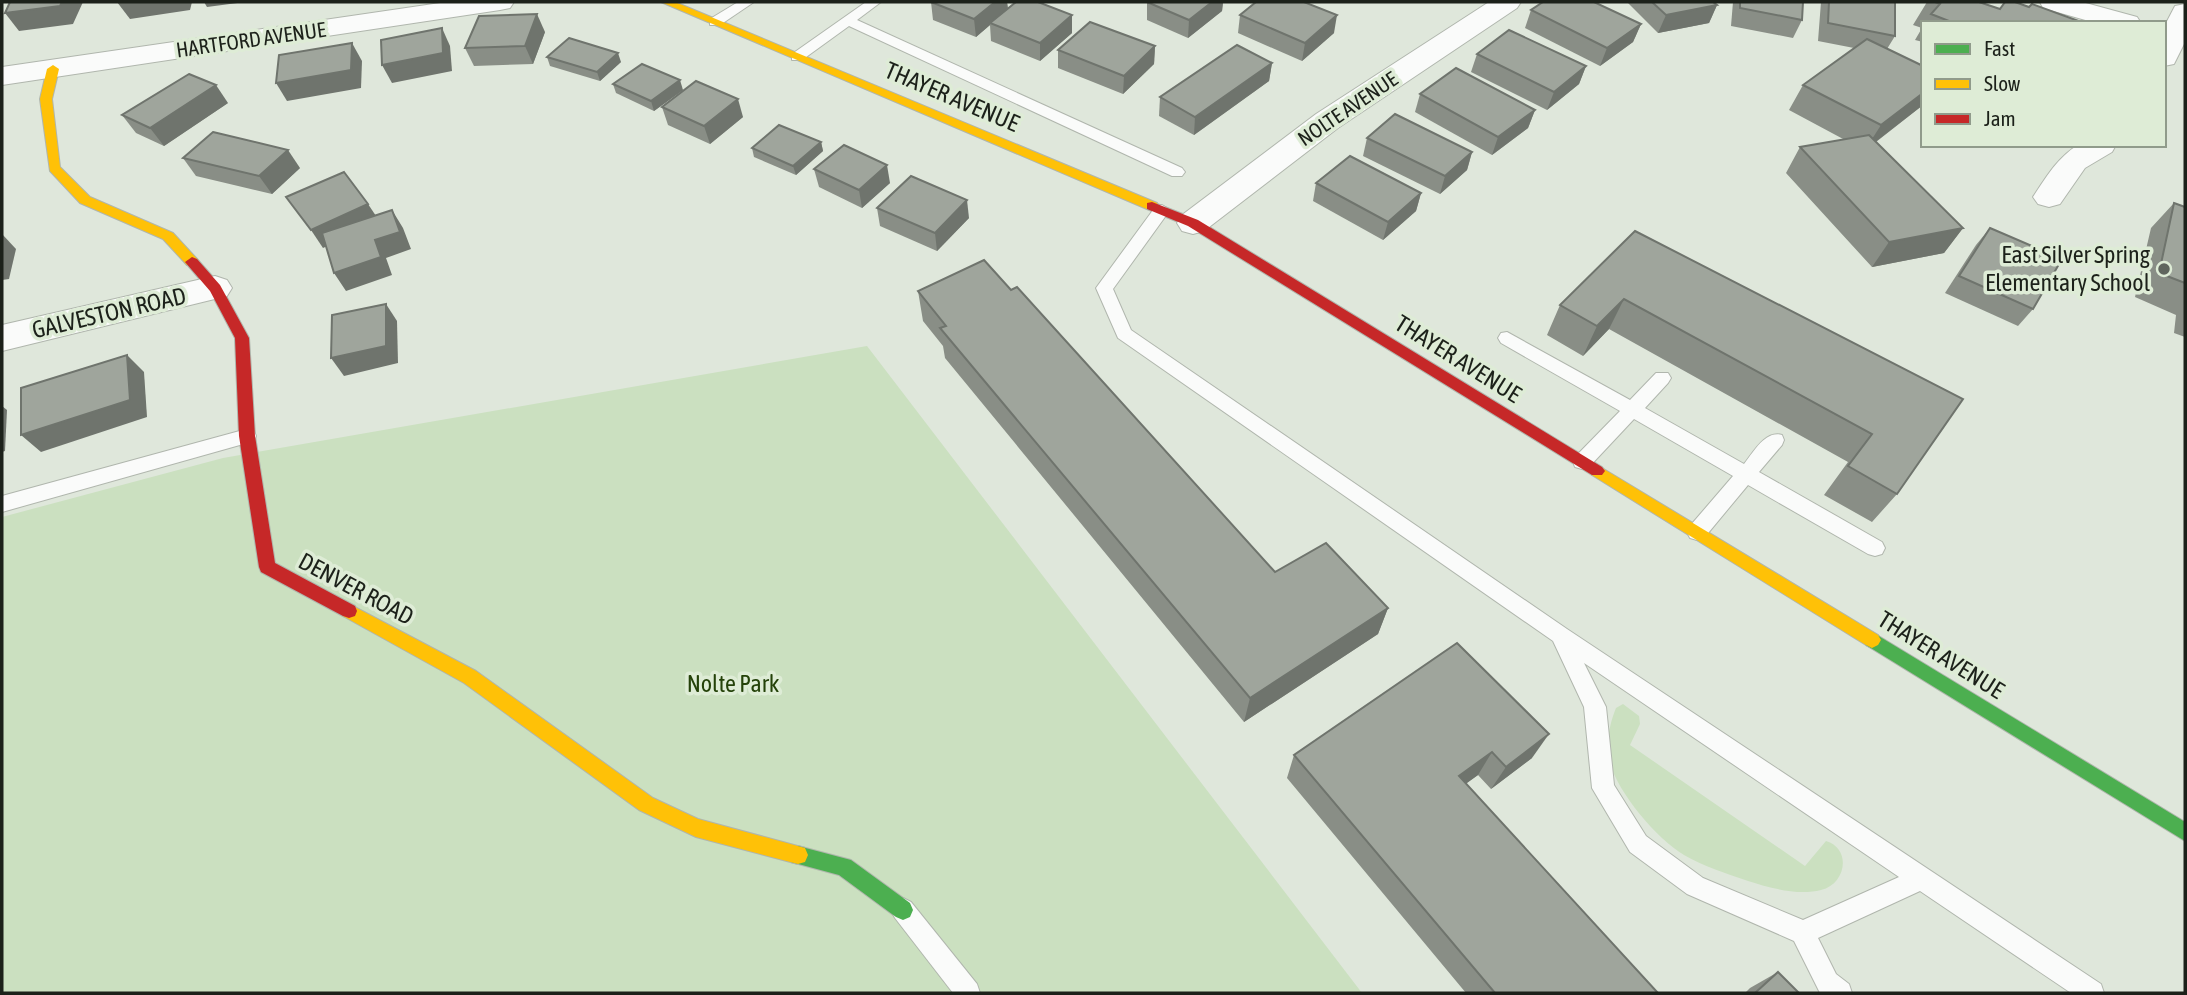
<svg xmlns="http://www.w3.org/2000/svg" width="2187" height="995" viewBox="0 0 2187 995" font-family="'Asap Condensed',sans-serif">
	<rect width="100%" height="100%" fill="#dfe7db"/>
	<g fill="#cbe0c0">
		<polygon points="867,346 1362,993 2,993 2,517 223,458"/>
		<path d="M1623,704L1639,716L1640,724L1630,745L1805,866L1826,841C1852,849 1846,884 1821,890C1798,896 1770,888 1748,881C1727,874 1703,866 1684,855C1656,838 1617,792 1609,760C1605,745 1610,722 1616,708Z"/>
	</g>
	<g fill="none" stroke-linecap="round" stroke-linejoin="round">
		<defs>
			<g id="lane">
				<polygon points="738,2 754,2 720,25 710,25 710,19"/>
				<polygon points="866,2 881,2 857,20 1182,168 1185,172 1182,176 1172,176 849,26 802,60 792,60 792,54"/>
				<path d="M1162,205L1170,210L1113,289L1131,330L1567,629L2101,984L2104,993H2071L1920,891L1818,938L1836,974L1849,984L1852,993H1820L1794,941L1687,894L1630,852L1592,788L1584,707L1553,641L1118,338L1096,288L1156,206ZM1584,663L1899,877L1803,920L1703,878L1646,836L1614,785L1606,707Z"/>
				<path d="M1507,332L1630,400L1656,373H1668L1671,378L1668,383L1645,408L1744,464C1753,453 1765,430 1782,435L1784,440L1782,445L1759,472L1882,542L1885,548L1882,554L1875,556L1868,554L1748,485L1704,538L1697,540L1690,538L1687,532L1690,526L1733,476L1634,419L1589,467L1582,469L1575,467L1573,462L1575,457L1620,411L1501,343L1498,338L1501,333Z"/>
				<polygon points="247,429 254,431 256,436 254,441 2,512 2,496"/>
				<polygon points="903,898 911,902 977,984 980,993 953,993 895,918 891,910 895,902"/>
			</g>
			<g id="street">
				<polygon points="447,2 514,2 510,8 500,10 2,85 2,67"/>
				<polygon points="1489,2 1521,2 1517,8 1338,128 1204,231 1193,234 1182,231 1177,223 1182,215 1316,114"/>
				<polygon points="2040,2 2082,2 2137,17 2141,23 2096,23 2043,8"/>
				<polygon points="2185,4 2185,42 2174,64 2164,66 2164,27 2175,6"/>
				<path d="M2078,145H2116L2112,152L2085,168L2060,204L2049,207L2038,204L2033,197C2046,177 2058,157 2078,145Z"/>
				<polygon points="215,276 227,280 232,288 227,296 2,351 2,325"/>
			</g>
			<g id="fast">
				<polygon points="1872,632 2185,822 2185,841 1866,645 1863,640 1866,635"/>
				<polygon points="798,846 851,860 910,903 913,910 910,917 903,920 896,917 839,875 791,862 788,855 791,848"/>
			</g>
			<g id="slow">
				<polygon points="661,2 675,2 1157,203 1158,206 1157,209 1147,209"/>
				<polygon points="53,65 59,69 52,99 60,167 90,197 173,233 197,259 199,262 197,265 187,265 163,239 80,203 50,171 40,99 47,69"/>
				<polygon points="1597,465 1878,635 1881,640 1878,645 1872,648 1866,645 1592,475 1589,471 1592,467"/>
				<polygon points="349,604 476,671 653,798 698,819 805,848 808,855 805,862 798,864 696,837 639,810 464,683 343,616 341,611 343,606"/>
			</g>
			<g id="jam">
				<polygon points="1152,202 1198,220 1602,467 1605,471 1602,475 1592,475 1188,226 1147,209 1147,203"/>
				<polygon points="192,257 197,259 220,285 249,338 255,436 275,563 355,606 357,611 355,616 349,618 343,616 261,572 259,567 239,436 235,338 210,291 185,262"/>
			</g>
		</defs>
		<use href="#lane" stroke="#b0b6ad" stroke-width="2"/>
		<use href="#street" stroke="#b0b6ad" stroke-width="2"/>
		<use href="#fast" stroke="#b0b6ad" stroke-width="2"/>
		<use href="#slow" stroke="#b0b6ad" stroke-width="2"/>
		<use href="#jam" stroke="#b0b6ad" stroke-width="2"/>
		<use href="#lane" fill="#fafbfa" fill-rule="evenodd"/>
		<use href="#street" fill="#fafbfa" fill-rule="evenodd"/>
		<use href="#fast" fill="#4caf50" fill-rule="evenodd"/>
		<use href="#slow" fill="#ffc107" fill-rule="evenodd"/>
		<use href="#jam" fill="#c62828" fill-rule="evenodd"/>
	</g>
	<g fill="#898e86">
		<polygon points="931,2 1007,2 1008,9 1072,15 1072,33 1040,61 991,41 990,25 976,37 933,20"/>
		<polygon points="1147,2 1223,2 1222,11 1188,38 1147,20"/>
		<polygon points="1627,2 1713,2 1717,5 1709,23 1658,33"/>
		<polygon points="1733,2 1803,2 1802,20 1793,38 1731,26"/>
		<polygon points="1821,2 1895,2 1895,36 1887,49 1923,105 1876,142 1963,228 1944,253 1872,267 1786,173 1800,147 1845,140 1789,110 1803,85 1854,48 1818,41"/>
		<polygon points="1927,2 1979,2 2000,9 2029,7 2084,23 1923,23 1923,42 1915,40 1922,28 1913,25"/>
		<polygon points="1531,10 1641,24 1633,42 1600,66 1525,28"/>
		<polygon points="1240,15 1334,33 1302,61 1238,33"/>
		<polygon points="545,32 533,64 474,66 465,48"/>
		<polygon points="1155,46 1154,64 1123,94 1058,68 1058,50"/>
		<polygon points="1477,54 1586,66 1579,84 1547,110 1471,72"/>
		<polygon points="547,57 621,62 600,81 550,66"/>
		<polygon points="1272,63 1269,81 1194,135 1159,116 1160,97"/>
		<polygon points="613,84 683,90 654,111 616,93"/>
		<polygon points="1420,94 1535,110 1528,128 1492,155 1415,112"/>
		<polygon points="228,103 164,146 136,133 122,115"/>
		<polygon points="662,107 743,117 710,144 668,125"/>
		<polygon points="1367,138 1472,152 1467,170 1440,194 1363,156"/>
		<polygon points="821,142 823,151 796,175 754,157 752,148"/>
		<polygon points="183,158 300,168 272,194 196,176"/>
		<polygon points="814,169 890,183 862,208 819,187"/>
		<polygon points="1316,183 1421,193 1416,211 1383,240 1313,201"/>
		<polygon points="2174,203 2185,207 2185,337 2174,333 2176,315 2135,297 2151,228"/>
		<polygon points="877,208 969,218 937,251 880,226"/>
		<polygon points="1990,228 2033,309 2018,326 1945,293 1976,245"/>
		<polygon points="1635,231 1963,399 1897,494 1872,522 1824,495 1848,462 1609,329 1583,356 1547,335 1560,305"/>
		<polygon points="1011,290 1275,572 1388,608 1378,634 1244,722 945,358 943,346 923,321 918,291"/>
		<polygon points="1457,643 1532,758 1491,789 1478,775 1465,784 1658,993 1466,993 1287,778 1294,755"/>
		<polygon points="1778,972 1799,993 1745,993 1750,988"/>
	</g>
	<g fill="#6f746d">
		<polygon points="62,2 83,2 73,24 19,31 5,13"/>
		<polygon points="117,2 192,2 190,10 130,19"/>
		<polygon points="204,2 245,2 207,7"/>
		<polygon points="995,2 1007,2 1008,10 990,23 990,25 976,37 974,19"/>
		<polygon points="1212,2 1223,2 1222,11 1188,38 1189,20"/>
		<polygon points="1717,5 1709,23 1658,33 1666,15"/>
		<polygon points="537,14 545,32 533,64 525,46"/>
		<polygon points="1072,15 1072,33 1040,61 1040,43"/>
		<polygon points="1337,15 1334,33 1302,61 1305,43"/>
		<polygon points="1641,24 1633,42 1600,66 1607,48"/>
		<polygon points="442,28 450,46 452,71 392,83 382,65"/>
		<polygon points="352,43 362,61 361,88 287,101 276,83"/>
		<polygon points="1155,46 1154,64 1123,94 1124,76"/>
		<polygon points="618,53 621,62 600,81 597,72"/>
		<polygon points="1272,63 1269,81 1194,135 1195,117"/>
		<polygon points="1586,66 1579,84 1547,110 1554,92"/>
		<polygon points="680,80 683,90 654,111 651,101"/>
		<polygon points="216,85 228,103 164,146 150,128"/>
		<polygon points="1923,93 1923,105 1865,150 1881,125"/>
		<polygon points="738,99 743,117 710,144 704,126"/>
		<polygon points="1535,110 1528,128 1492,155 1498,137"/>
		<polygon points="821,142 823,151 796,175 793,166"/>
		<polygon points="288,150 300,168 272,194 259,176"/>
		<polygon points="1472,152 1467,170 1440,194 1445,176"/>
		<polygon points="887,165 890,183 862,208 859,190"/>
		<polygon points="1421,193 1416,211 1383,240 1388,222"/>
		<polygon points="967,200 969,218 937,251 935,233"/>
		<polygon points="368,204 380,222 323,248 311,230"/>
		<polygon points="392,210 403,228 411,249 386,258 392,275 346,291 334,273 375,240"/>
		<polygon points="1963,228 1944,253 1872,267 1889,242"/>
		<polygon points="2,234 16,249 9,279 2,280"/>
		<polygon points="1624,299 1609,329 1583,356 1597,326"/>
		<polygon points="386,304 397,321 398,363 344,376 331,358"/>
		<polygon points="127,355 144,372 147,417 41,452 21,435"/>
		<polygon points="2,406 7,410 5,451 2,452"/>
		<polygon points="1388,608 1378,634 1244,722 1250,698"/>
		<polygon points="1549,734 1532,758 1491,789 1506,767"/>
		<polygon points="1492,752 1478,775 1445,799 1459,776"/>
	</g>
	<g fill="#9fa59c" stroke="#6f746d" stroke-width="2">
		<polygon points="10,2 62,2 60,6 5,13"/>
		<polygon points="931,2 995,2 974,19"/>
		<polygon points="1016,2 1038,2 1072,15 1040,43 990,23"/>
		<polygon points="1147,2 1212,2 1189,20"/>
		<polygon points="1256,2 1304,2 1337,15 1305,43 1240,15"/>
		<polygon points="1543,2 1594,2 1641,24 1607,48 1531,10"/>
		<polygon points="1652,2 1713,2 1717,5 1666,15"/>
		<polygon points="1740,2 1803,2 1802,20 1740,8"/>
		<polygon points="1829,2 1895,2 1895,36 1828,23"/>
		<polygon points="1935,2 1979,2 2000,9 2005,2 2015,2 2029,7 2032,4 2084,23 1954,23 1931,14 1940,4"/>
		<polygon points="537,14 525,46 465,48 479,16"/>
		<polygon points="1090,22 1155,46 1124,76 1058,50"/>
		<polygon points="442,28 443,53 382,65 381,40"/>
		<polygon points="1509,30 1586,66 1554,92 1477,54"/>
		<polygon points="569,38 618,53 597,72 547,57"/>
		<polygon points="1867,39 1923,66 1923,93 1881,125 1803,85"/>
		<polygon points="352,43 351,70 276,83 279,55"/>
		<polygon points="1237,45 1272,63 1195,117 1160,97"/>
		<polygon points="642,64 680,80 651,101 613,84"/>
		<polygon points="1456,68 1535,110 1498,137 1420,94"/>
		<polygon points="189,74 216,85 150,128 122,115"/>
		<polygon points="696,81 738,99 704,126 662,107"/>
		<polygon points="1395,114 1472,152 1445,176 1367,138"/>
		<polygon points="779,125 821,142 793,166 752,148"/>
		<polygon points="213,132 288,150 259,176 183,158"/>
		<polygon points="1869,135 1963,228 1889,242 1800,147"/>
		<polygon points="844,145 887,165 859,190 814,169"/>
		<polygon points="1350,156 1421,193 1388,222 1316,183"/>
		<polygon points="344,172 368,204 311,230 286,197"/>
		<polygon points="911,176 967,200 935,233 877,208"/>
		<polygon points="2174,203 2185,207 2185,283 2159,273"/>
		<polygon points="392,210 400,232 375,240 381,257 334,273 322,233"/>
		<polygon points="1990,228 2062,259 2033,309 1959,276"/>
		<polygon points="1635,231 1963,399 1897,494 1848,466 1872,434 1624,299 1597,326 1560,305"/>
		<polygon points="984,260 1011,290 1017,287 1275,572 1326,543 1388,608 1250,698 940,328 946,326 918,291"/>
		<polygon points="386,304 386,346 331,358 332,315"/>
		<polygon points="127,355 130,400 21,435 21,388"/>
		<polygon points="1457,643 1549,734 1506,767 1492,752 1459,776 1658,993 1495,993 1294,755"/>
		<polygon points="1778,972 1799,993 1755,993"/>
	</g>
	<circle fill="#60665e" stroke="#deecd6" stroke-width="2.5" cx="2164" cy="269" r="7"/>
	<g text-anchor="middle" stroke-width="7" stroke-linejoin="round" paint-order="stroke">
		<g font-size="21" fill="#1c211a" stroke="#deecd6">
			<text transform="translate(251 40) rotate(-8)" y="7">HARTFORD AVENUE</text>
			<text transform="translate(1348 109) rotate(-34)" y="7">NOLTE AVENUE</text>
		</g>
		<g font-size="24" fill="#1c211a" stroke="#deecd6">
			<text transform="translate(952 97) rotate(23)" y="8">THAYER AVENUE</text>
			<text transform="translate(109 313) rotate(-13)" y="8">GALVESTON ROAD</text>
			<text transform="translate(1458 359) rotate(32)" y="8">THAYER AVENUE</text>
			<text transform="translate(356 589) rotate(28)" y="8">DENVER ROAD</text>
			<text transform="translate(1941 655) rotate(32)" y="8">THAYER AVENUE</text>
		</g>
		<g font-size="24" fill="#1c211a" stroke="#deecd6" text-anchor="end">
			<text x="2150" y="263">East Silver Spring<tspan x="2150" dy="28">Elementary School</tspan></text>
		</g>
		<g font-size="24" fill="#244209" stroke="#deecd6">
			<text x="733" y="692">Nolte Park</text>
		</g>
	</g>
	<rect width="2187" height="995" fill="none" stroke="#1c211a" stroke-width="7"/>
	<rect x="1921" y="21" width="245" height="126" fill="#deecd6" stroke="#909b8b" stroke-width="2"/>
	<rect x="1935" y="44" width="35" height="10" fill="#4caf50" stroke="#909b8b" stroke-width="2"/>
	<text x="1984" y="56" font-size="21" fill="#1c211a">Fast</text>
	<rect x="1935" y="79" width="35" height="10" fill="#ffc107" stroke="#909b8b" stroke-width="2"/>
	<text x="1984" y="91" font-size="21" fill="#1c211a">Slow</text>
	<rect x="1935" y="114" width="35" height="10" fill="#c62828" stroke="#909b8b" stroke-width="2"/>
	<text x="1984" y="126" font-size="21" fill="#1c211a">Jam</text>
</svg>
